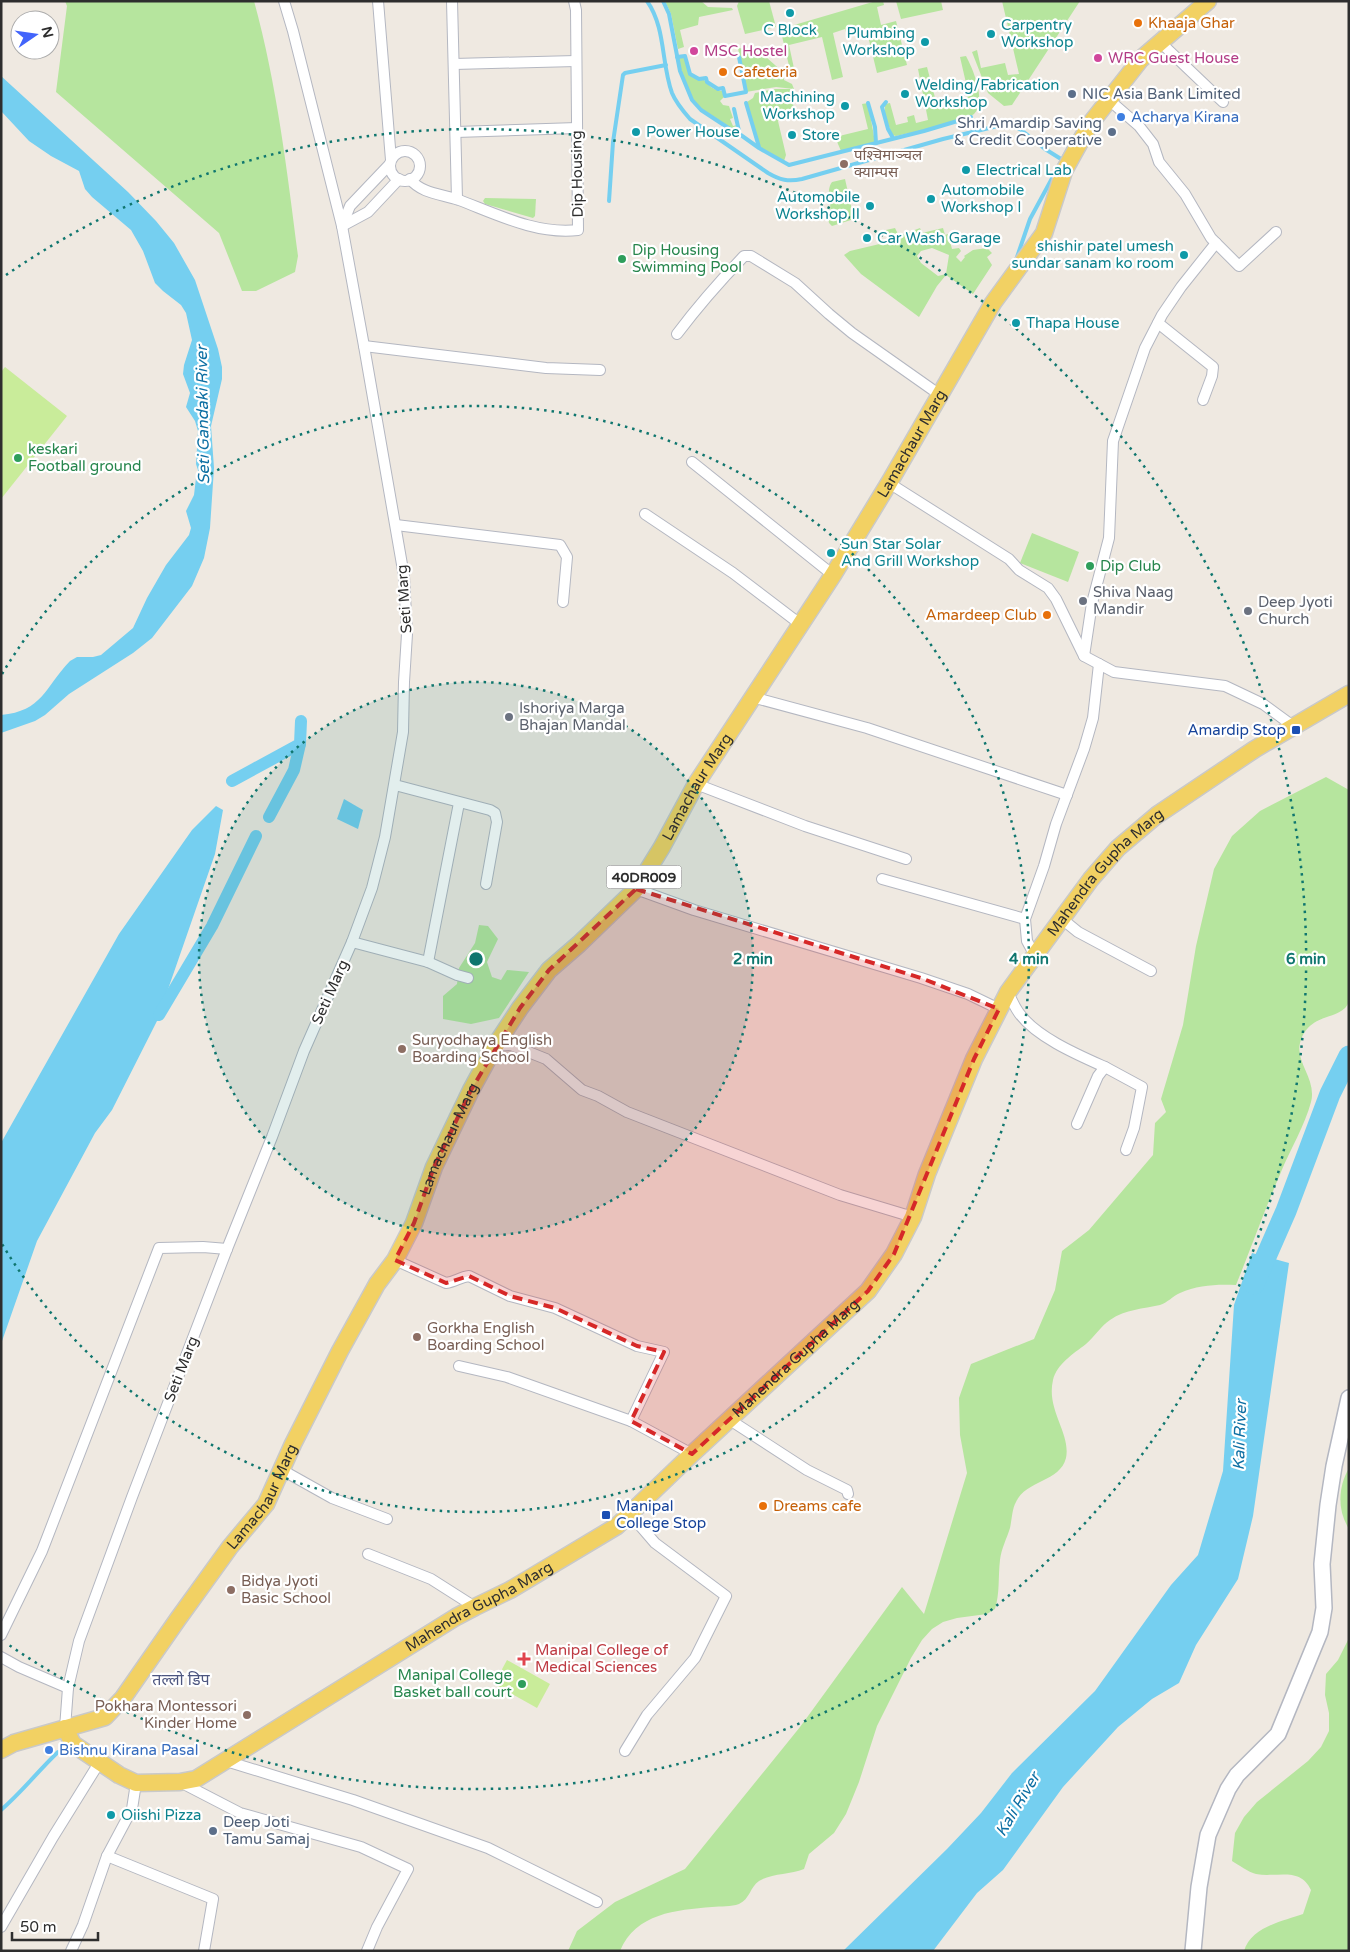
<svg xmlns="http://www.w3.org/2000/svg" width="1350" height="1952" viewBox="0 0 1350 1952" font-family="'Varela Round','Noto Sans Devanagari',sans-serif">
	<rect width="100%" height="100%" fill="#efe9e1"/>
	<g fill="#b6e59e" fill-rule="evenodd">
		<path d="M65,1H254C277,85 287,170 298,256L295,272L256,291H242L219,233L56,92L67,6Z"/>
		<polygon points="665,1 701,1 708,7 732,8 733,10 699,17 698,25 680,30 684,47 678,49 671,14"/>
		<polygon points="739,1 769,1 776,27 745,34 737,6"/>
		<polygon points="876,1 883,1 884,5 877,7 881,25 896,21 907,65 877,73 867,32 847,36 845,29 833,33 843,77 832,80 822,37 789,45 795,73 791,74 781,32 784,28"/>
		<polygon points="896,1 941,1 943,10 901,19"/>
		<polygon points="1002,1 1080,1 1012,105 1004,106 988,93 972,52 977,50 981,68 1005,63 1008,75 1019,74"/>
		<polygon points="738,48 758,50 784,73 784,80 792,84 794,89 776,87 746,92"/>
		<path d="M966,56C973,69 987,102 974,114C962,124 913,132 896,136L892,135L885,115V104L890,103L896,125L908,122L907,117L914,115L916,123L928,120L918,69L927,67L938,109L950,106V104H953L954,108L965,105L964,98L969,96L960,57Z"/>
		<path d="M685,57L689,74L698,79H703C708,84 713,91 722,91L724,97L720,101L723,105L729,106L733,118L730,119L733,126L737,125L736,131L699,107L693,99L683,78L678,58Z"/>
		<polygon points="775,89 790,89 795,113 793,114 793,117 778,121 786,155 784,161 760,147 747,102 753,98 755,93"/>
		<polygon points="868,103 875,142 841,151 835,137 868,129 862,104"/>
		<path d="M845,179L854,219L832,226L829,223L828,218C835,206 824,193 832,182Z"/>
		<polygon points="485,198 536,199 535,216 533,218 485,204 483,201"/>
		<path d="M895,228L899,236L920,228L922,233L943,228L945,235L948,234L952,249L959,248L961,251L956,257L961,262L965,257L964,256L973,250L987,248L992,253L987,257L992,265L973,294L946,275L937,286L919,317L861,274L844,255L850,251L888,242L886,230ZM932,248L949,255L946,274L938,276L921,263L917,256L921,251Z"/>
		<polygon points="1032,533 1079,552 1068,582 1020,563"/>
		<path d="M1326,777L1349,790V1001C1343,1022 1309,1010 1300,1043C1295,1062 1317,1080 1311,1102C1305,1125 1290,1150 1281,1172C1265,1209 1251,1248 1236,1285C1217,1284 1198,1285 1180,1293C1173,1296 1167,1303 1160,1305C1143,1309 1126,1309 1110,1320C1101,1326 1094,1337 1086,1344C1073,1354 1057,1364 1053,1380C1046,1410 1071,1433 1066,1458C1060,1482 1026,1480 1016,1502C1012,1509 1012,1519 1010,1528C1007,1538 1001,1549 1000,1560C998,1577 1000,1593 995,1609L987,1614L957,1618L943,1622L932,1629L922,1640L911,1658L877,1726L859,1782L846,1814L834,1833L809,1854L804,1869C790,1875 772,1873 759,1881C750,1887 750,1899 739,1904C731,1907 721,1906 712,1907C676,1910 636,1913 620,1951H568L577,1931L615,1902L685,1869L800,1727L902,1587L924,1614L967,1473L960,1435L959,1398L971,1364L1034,1339L1055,1290L1062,1251L1089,1230L1153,1155L1155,1123L1166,1112L1161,1099L1183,1025L1196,946L1214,869L1232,836L1260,811Z"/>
		<polygon points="479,925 488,926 498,939 487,962 492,977 501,980 507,970 529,972 499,1018 471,1024 443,1019 443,996 457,984 459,968 475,943"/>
		<path d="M1349,1468V1529C1337,1510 1338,1487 1349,1468Z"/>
		<path d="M1349,1638V1951H1244C1251,1927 1283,1921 1303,1914L1311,1890C1300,1866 1277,1878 1256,1874C1248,1872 1239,1865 1232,1861L1235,1833L1244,1817L1257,1802L1308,1761L1321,1747L1329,1731V1713L1325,1695L1326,1674L1338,1660Z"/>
	</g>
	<g fill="#c9ec9a">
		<polygon points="5,367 67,416 1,499 1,372"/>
		<polygon points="507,1660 550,1684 537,1708 494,1684"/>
	</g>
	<g fill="#75cff0">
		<path d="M1,76L128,192L156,221L174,243L195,280L218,349L222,367V379L211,426L214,468L210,528L204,558L192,586L152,638L133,653L69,694L45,715L35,721L1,733V715C43,711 44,688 70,661L77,657H93L101,655L133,628L147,598L166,565L189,535L191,528L186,511L194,495L196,478L199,473L196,464L198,431L195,421L186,407L190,393L183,374L184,365L192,340L186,313L181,305L163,291L155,283L143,251L131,230L92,197L85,189L79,171L51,156L29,141L1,111Z"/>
		<polygon points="344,799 363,810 358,829 337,819"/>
		<polygon points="216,806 223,810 215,854 157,1021 112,1110 95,1133 37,1241 1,1344 1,1143 119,934 192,830"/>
		<polygon points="1252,1253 1289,1263 1253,1516 1238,1579 1196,1645 1179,1683 1152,1699 1118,1727 1063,1787 1003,1870 977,1893 933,1951 843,1951 947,1849 981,1813 1012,1773 1095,1691 1171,1585 1198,1555 1223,1471 1234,1305"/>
	</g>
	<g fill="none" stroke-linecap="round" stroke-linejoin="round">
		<g stroke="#75cff0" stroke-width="4">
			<path d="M647,1C666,28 661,63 672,93C676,103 683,111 690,119L768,173C780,180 788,182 802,179L943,139L1006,124L1020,129L1045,149L1061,159"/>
			<polyline points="663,1 669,14 680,71 692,100 701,110 736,133 739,131 734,109"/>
			<polyline points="677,57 685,56 690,74 699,79 706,78 707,82 718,89 723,88 725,96 746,92 739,57"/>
			<polyline points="886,102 882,107 888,129 893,138"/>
			<polyline points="746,103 759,147"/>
			<polyline points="868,103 875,127 876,143"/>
			<polyline points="738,133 759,148 789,165 924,131 971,117"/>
			<polyline points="609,201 613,142 623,75 625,73 666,65"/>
			<polyline points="1016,260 1030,219 1075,136"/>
			<path d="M1,1810C22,1792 38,1771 58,1752"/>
		</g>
		<g stroke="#75cff0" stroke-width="12">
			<polyline points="232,781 300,744 301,721"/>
			<polyline points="269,817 294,770 300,744"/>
			<polyline points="159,1015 212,926 256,836"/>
		</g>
		<polyline stroke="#75cff0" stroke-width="21" points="1254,1284 1286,1211 1330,1094 1349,1056"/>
		<defs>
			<g id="minor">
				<polyline points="378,1 391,160"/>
				<polyline points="452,1 457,199"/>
				<polyline points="1160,42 1223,102"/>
				<polyline points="454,64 576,61"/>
				<polyline points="1108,99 1139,126 1153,144 1159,162 1185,194 1211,238 1239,266 1276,232"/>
				<polyline points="456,132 577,128"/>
				<circle cx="405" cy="166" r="15"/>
				<path d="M410,179C422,194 442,194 459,200C496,214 537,235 578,230L576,10L574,1"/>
				<polyline points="342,226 350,206 390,164"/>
				<polyline points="342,226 368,212 399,179"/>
				<polyline points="1158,323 1213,367 1212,376 1203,400"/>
				<path d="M677,334C698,306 720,281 744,256H751L795,283L829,314L852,333L940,395"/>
				<polyline points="364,346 546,368 600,370"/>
				<polyline points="692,462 833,575"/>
				<polyline points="889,483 1009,559 1019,570 1048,588 1056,599 1084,656 1114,672 1225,686 1263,704 1293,726"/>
				<polyline points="645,514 733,573 800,624"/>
				<polyline points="396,525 560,545 567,557 563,602"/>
				<polyline points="1084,656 1092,603 1109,538 1113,441 1145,348 1162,315 1181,287 1216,243"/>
				<polyline points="752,697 867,728 1067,795"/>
				<polyline points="696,784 805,826 906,859"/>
				<polyline points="395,785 490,810 495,813 497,822 486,884"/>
				<polyline points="882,879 1025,919"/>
				<polyline points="636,889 694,910 921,978 968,994 999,1009"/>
				<polyline points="1062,919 1078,932 1151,971"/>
				<polyline points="352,942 428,962 457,975 468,978"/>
				<polyline points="1034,954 1027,941 1025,919 1044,866 1056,824 1084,749 1093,718 1099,664"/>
				<polyline points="428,962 459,803"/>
				<path d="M1008,992C1011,999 1014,1006 1019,1013C1036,1037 1078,1055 1105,1067L1098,1076L1077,1124"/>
				<polyline points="495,1046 511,1045 546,1059 582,1090 598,1096 627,1112 840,1195 913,1217"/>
				<polyline points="1105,1067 1142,1087 1134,1128 1126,1150"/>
				<path d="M395,1260L446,1283C455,1282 460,1277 469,1276L510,1296L555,1308L637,1346L664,1352L631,1421"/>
				<polyline points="459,1366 507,1377 631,1421 692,1454"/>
				<polyline points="730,1420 807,1470 847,1490 848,1494"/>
				<polyline points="282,1470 332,1498 387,1519"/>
				<polyline points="368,1554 431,1579 475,1607"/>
				<polyline points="1,1635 42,1551 159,1248 203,1247 227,1249"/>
				<polyline points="1,1657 19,1667 68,1688"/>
				<polyline points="65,1728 68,1688 79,1641 132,1497 227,1249 272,1137 304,1051 352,942 372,888 385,837 403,732 404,682 407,634 404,576 364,346 342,226 293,31 284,1"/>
				<polyline points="625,1751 647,1715 695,1658 726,1596 655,1543 630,1514"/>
				<polyline points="226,1761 353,1800 488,1848 597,1902"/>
				<polyline points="180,1782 240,1813 361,1847 408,1869 377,1927 367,1951"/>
				<polyline points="107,1856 213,1899 204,1951"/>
				<polyline points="1,1927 53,1837 99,1763"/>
				<polyline points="71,1951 83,1925 107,1856 132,1809 136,1783"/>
			</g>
			<polyline id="secondary" points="1193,1951 1199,1887 1208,1835 1228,1789 1237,1775 1278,1734 1320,1632 1324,1608 1322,1564 1328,1505 1334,1466 1349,1398"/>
			<g id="primary">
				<path id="s1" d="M65,1728L73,1744L119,1775L136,1783L180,1782L196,1779L456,1617L475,1607L510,1590L617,1526L692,1454L868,1291L894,1254L913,1217L927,1174L974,1059L1008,992L1091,879L1118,848L1157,815L1255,749L1349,694"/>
				<path id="s2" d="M1,1750L14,1743L105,1717L123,1698L178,1619L230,1547L266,1504L293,1444L340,1351L377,1284L395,1260L414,1223L434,1167L471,1090L495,1046L520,1008L549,970L579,944L636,889L662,847L696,784L833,575L889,483L993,303L1044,233L1064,171L1090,124L1141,59L1208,1"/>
			</g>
		</defs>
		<use href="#minor" stroke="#b4b7c1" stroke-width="12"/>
		<use href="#secondary" stroke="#b4b7c1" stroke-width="18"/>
		<use href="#primary" stroke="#c9c9c9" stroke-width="19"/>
		<use href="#minor" stroke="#fff" stroke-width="10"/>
		<use href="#secondary" stroke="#fff" stroke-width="15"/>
		<use href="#primary" stroke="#f2d163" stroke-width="16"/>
	</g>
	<path fill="#d62828" fill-opacity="0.2" stroke="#d62828" stroke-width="4" stroke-dasharray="10 6" stroke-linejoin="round" d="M636,889L921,978L999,1009L974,1059L894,1254L868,1291L692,1454L631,1421L664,1352L637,1346L555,1308L510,1296L469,1276L446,1283L395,1260L414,1223L434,1167L471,1090L520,1008L549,970Z"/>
	<circle cx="476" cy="959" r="277" fill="#0f766e" fill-opacity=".12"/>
	<g fill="none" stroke="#0f766e" stroke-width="2.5" stroke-dasharray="2.5 5">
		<circle cx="476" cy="959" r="277"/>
		<path d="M2 674A553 553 0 1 1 2 1244"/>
		<path d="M6 275A830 830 0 1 1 6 1643"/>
	</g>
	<g fill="#0f9aa8" stroke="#fff" stroke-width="2">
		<circle cx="790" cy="13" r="5"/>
		<circle cx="991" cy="34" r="5"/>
		<circle cx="925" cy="42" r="5"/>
		<circle cx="905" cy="94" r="5"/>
		<circle cx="845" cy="106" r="5"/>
		<circle cx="636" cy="132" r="5"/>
		<circle cx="792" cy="135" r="5"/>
		<circle cx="966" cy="170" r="5"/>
		<circle cx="931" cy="199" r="5"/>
		<circle cx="870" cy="206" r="5"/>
		<circle cx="867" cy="238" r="5"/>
		<circle cx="1184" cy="255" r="5"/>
		<circle cx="1016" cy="323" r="5"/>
		<circle cx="831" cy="553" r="5"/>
		<circle cx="111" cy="1815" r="5"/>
	</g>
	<g fill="#e8710a" stroke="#fff" stroke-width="2">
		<circle cx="1138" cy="23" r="5"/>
		<circle cx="723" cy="72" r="5"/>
		<circle cx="1047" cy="615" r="5"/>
		<circle cx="763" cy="1506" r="5"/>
	</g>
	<g fill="#d1479c" stroke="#fff" stroke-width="2">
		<circle cx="694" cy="51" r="5"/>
		<circle cx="1098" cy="58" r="5"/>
	</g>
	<g fill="#5c6f8a" stroke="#fff" stroke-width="2">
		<circle cx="1072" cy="94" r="5"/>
		<circle cx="1112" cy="132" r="5"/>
		<circle cx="213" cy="1831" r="5"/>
	</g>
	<g fill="#3f7fe0" stroke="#fff" stroke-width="2">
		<circle cx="1121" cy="117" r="5"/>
		<circle cx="49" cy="1750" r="5"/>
	</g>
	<g fill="#8d6e63" stroke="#fff" stroke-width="2">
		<circle cx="844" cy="164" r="5"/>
		<circle cx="402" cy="1049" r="5"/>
		<circle cx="417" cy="1337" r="5"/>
		<circle cx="231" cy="1590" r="5"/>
		<circle cx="247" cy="1715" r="5"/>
	</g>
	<g fill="#2e9e5b" stroke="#fff" stroke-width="2">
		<circle cx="622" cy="259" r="5"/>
		<circle cx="18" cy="458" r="5"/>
		<circle cx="1090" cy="566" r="5"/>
		<circle cx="522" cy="1684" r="5"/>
	</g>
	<g fill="#6b7280" stroke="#fff" stroke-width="2">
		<circle cx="1083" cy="601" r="5"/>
		<circle cx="1248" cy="611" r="5"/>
		<circle cx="509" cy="717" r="5"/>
	</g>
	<g fill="#1a4fb4" stroke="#fff" stroke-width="2">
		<rect x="1291" y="725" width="10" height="10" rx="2.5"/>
		<rect x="601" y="1510" width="10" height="10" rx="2.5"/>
	</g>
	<path fill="#e0444e" stroke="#fff" stroke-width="2" d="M521.5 1651.5h5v5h5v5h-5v5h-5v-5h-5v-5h5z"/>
	<g text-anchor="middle" stroke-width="4.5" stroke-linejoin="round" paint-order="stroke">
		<rect fill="#fff" stroke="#6d6d6d" stroke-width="1" x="606.5" y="865.5" width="75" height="23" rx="4"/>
		<g font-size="14" font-weight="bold" fill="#2e2e2e">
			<text x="644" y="882">40DR009</text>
		</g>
		<g font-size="15" fill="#c56008" stroke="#fff" text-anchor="start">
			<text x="1148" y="28">Khaaja Ghar</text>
			<text x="733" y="77">Cafeteria</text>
			<text x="1037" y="620" text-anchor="end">Amardeep Club</text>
			<text x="773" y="1511">Dreams cafe</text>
		</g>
		<g font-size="15" fill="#0d838f" stroke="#fff" text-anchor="start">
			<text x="1001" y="30">Carpentry<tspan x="1001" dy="17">Workshop</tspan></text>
			<text x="790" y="35" text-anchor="middle">C Block</text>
			<text x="915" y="38" text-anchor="end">Plumbing<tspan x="915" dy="17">Workshop</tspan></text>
			<text x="915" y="90">Welding/Fabrication<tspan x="915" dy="17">Workshop</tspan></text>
			<text x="835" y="102" text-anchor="end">Machining<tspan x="835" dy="17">Workshop</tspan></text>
			<text x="646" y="137">Power House</text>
			<text x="802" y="140">Store</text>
			<text x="976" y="175">Electrical Lab</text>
			<text x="941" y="195">Automobile<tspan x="941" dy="17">Workshop I</tspan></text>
			<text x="860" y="202" text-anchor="end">Automobile<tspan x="860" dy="17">Workshop II</tspan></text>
			<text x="877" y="243">Car Wash Garage</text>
			<text x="1174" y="251" text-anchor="end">shishir patel umesh<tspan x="1174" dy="17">sundar sanam ko room</tspan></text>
			<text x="1026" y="328">Thapa House</text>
			<text x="841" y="549">Sun Star Solar<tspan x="841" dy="17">And Grill Workshop</tspan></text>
			<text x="121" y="1820">Oiishi Pizza</text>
		</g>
		<g font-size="15" fill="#b23c85" stroke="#fff" text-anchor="start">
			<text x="704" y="56">MSC Hostel</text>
			<text x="1108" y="63">WRC Guest House</text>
		</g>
		<g font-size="15" fill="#4e5e75" stroke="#fff" text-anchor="start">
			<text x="1082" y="99">NIC Asia Bank Limited</text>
			<text x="1102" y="128" text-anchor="end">Shri Amardip Saving<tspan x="1102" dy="17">&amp; Credit Cooperative</tspan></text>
			<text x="223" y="1827">Deep Joti<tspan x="223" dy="17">Tamu Samaj</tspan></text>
		</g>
		<g font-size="15" fill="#366cbe" stroke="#fff" text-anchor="start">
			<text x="1131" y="122">Acharya Kirana</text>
			<text x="59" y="1755">Bishnu Kirana Pasal</text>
		</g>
		<g font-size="15" fill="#785e54" stroke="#fff" text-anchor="start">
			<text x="854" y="160">पश्‍चिमाञ्‍चल<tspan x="854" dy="17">क्याम्पस</tspan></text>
			<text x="412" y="1045">Suryodhaya English<tspan x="412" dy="17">Boarding School</tspan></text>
			<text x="427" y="1333">Gorkha English<tspan x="427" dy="17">Boarding School</tspan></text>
			<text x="241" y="1586">Bidya Jyoti<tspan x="241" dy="17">Basic School</tspan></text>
			<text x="237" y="1711" text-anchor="end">Pokhara Montessori<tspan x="237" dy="17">Kinder Home</tspan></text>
		</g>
		<g font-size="15" fill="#2e2e2e" stroke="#fff">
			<text transform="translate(577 174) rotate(-91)" y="5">Dip Housing</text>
			<text dy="5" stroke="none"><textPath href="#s2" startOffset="1626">Lamachaur Marg</textPath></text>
			<text transform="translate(404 599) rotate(-94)" y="5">Seti Marg</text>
			<text dy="5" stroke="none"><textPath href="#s2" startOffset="1221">Lamachaur Marg</textPath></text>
			<text dy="5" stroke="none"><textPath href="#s1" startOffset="1474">Mahendra Gupha Marg</textPath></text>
			<text transform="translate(330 992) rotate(-66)" y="5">Seti Marg</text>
			<text dy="5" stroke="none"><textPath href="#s2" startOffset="786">Lamachaur Marg</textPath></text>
			<text dy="5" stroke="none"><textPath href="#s1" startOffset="889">Mahendra Gupha Marg</textPath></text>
			<text transform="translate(181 1369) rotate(-69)" y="5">Seti Marg</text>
			<text dy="5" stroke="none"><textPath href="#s2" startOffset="381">Lamachaur Marg</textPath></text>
			<text dy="5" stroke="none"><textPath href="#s1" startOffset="484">Mahendra Gupha Marg</textPath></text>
		</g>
		<g font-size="15" fill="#27864d" stroke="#fff" text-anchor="start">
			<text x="632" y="255">Dip Housing<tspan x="632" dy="17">Swimming Pool</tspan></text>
			<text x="28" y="454">keskari<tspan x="28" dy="17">Football ground</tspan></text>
			<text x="1100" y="571">Dip Club</text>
			<text x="512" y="1680" text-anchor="end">Manipal College<tspan x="512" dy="17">Basket ball court</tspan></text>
		</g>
		<g font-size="15" fill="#5b616d" stroke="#fff" text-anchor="start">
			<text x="1093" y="597">Shiva Naag<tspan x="1093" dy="17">Mandir</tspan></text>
			<text x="1258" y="607">Deep Jyoti<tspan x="1258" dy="17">Church</tspan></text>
			<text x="519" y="713">Ishoriya Marga<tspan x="519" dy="17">Bhajan Mandal</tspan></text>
		</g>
		<g font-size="15" fill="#164399" stroke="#fff" text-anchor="end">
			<text x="1286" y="735">Amardip Stop</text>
			<text x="616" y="1511" text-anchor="start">Manipal<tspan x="616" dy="17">College Stop</tspan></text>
		</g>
		<g font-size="15" fill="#be3a42" stroke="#fff" text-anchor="start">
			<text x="535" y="1655">Manipal College of<tspan x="535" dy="17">Medical Sciences</tspan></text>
		</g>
		<g font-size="16" font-style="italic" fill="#0d6fa3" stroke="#fff">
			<text transform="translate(202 415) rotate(-91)" y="6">Seti Gandaki River</text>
			<text transform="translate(1239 1435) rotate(-88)" y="6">Kali River</text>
			<text transform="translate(1017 1804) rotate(-59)" y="6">Kali River</text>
		</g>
		<g font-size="16" fill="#4d5680" stroke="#fff">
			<text x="181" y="1685">तल्लो डिप</text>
		</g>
	</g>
	<circle cx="476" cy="959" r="8" fill="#0f766e" stroke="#fff" stroke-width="2.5"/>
	<g font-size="15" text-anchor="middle" font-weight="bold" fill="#0f766e" stroke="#fff" stroke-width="4.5" stroke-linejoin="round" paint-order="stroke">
		<text x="753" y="964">2 min</text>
		<text x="1029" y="964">4 min</text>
		<text x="1306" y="964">6 min</text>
	</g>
	<rect width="1350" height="1952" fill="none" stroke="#2e2e2e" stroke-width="5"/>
	<g transform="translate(35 35) rotate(77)"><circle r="24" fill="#ffffff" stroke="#ababab"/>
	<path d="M0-4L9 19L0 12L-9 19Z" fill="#4264fb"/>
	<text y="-8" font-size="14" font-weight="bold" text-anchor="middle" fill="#2e2e2e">N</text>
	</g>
	<path d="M12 1932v8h86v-8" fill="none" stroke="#2e2e2e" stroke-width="2.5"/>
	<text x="20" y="1932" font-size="15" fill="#2e2e2e" stroke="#ffffff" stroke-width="4" paint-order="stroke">50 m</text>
</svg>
